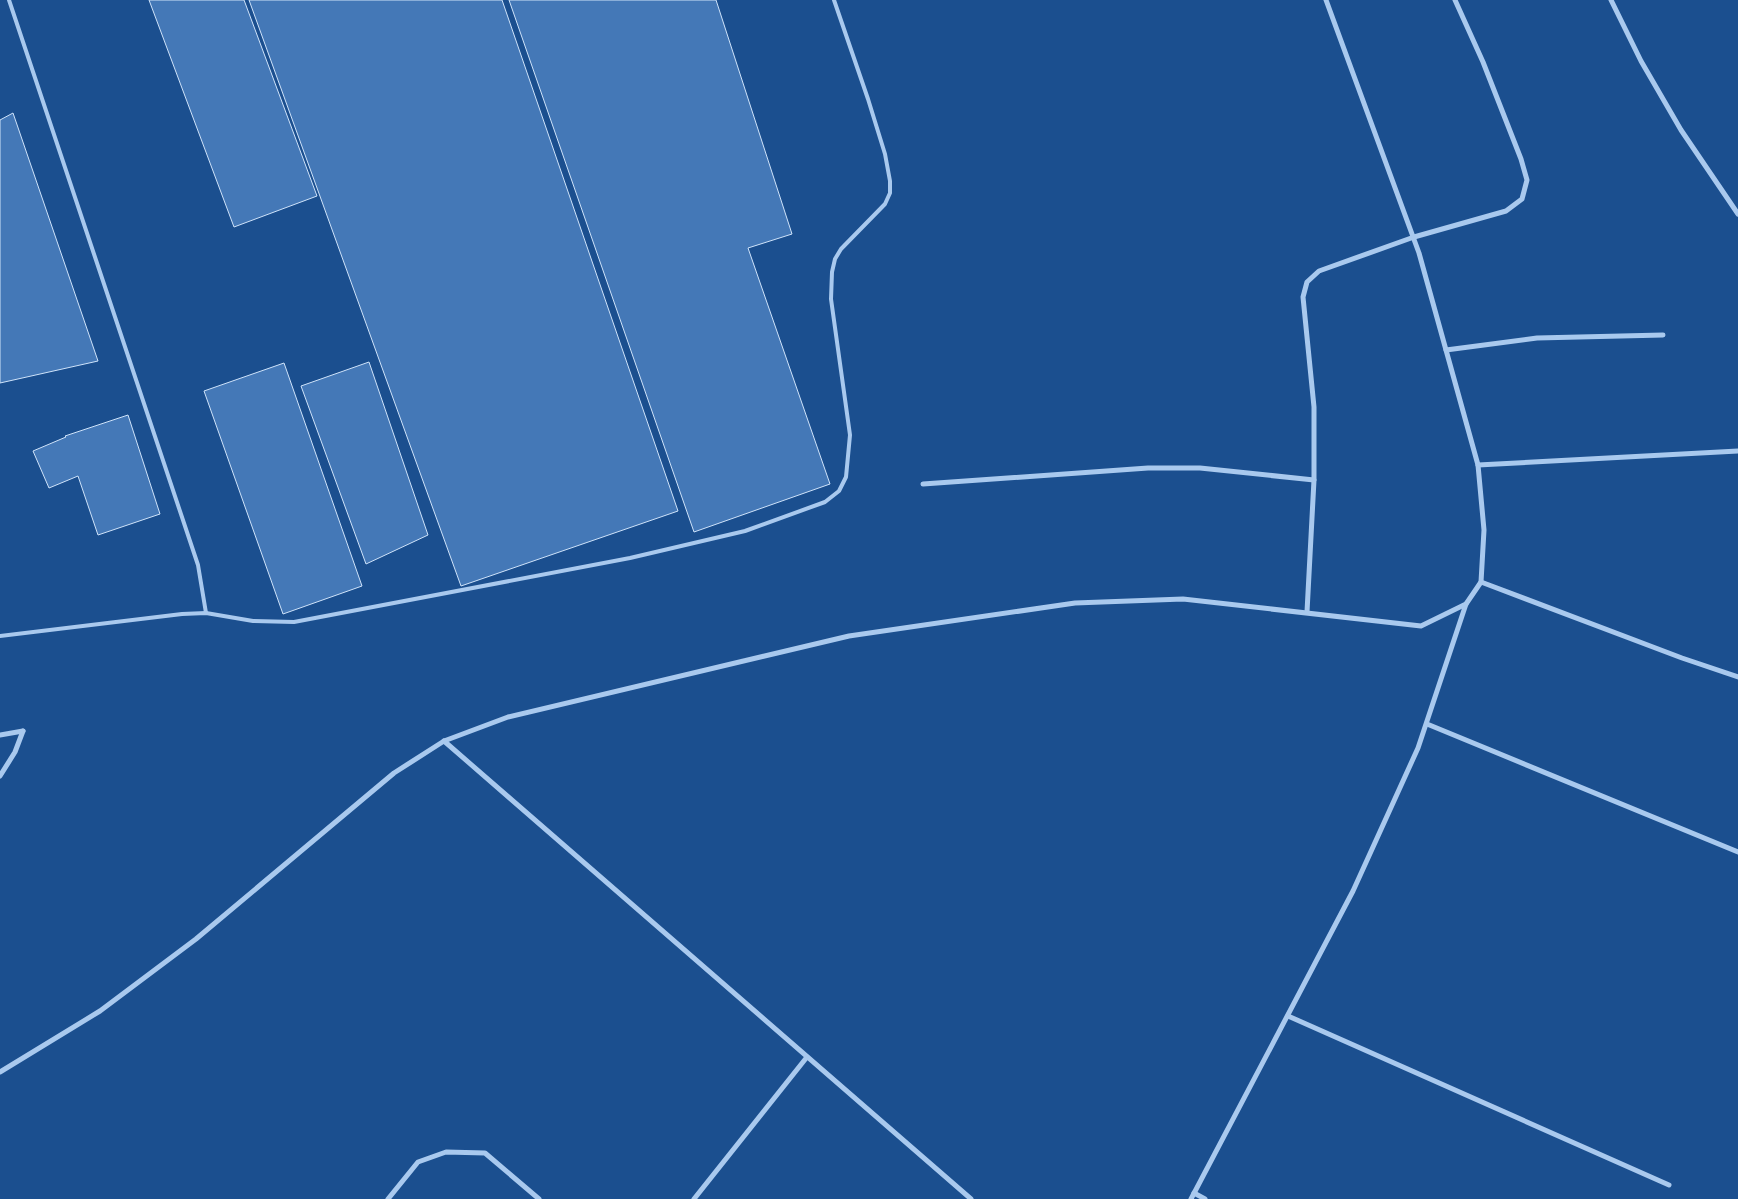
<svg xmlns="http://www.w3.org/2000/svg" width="1738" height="1199" viewBox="0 0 1738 1199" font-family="Roboto,sans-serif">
	<rect width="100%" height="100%" fill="#1b4f8f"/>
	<g fill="#4478b7" stroke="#cfe3fa">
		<polygon points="149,0 244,0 317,196 234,227"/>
		<polygon points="249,0 502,0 678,511 461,586"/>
		<polygon points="509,0 716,0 792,234 748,248 830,484 694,532"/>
		<polygon points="13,113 98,361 0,383 0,120"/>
		<polygon points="369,362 428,535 366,564 301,386"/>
		<polygon points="284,363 362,586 283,614 204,391"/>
		<polygon points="128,415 160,514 98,535 78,476 49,488 33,451 66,437 65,436"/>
	</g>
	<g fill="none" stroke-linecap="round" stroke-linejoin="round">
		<g stroke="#a9c9ee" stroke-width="4">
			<polyline points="9,0 198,565 206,613"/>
			<polyline points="0,636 182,614 206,613 253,621 294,622 630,558 745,531 825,502 839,491 846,477 850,435 831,299 832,272 835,259 841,249 885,204 890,193 890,181 885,154 868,99 834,0"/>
		</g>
		<g stroke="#a9c9ee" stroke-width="5">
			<polyline points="1611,0 1641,61 1681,130 1738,214"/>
			<polyline points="1446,350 1537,338 1663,335"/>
			<polyline points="1478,465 1738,451"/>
			<polyline points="923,484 1148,468 1200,468 1314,480"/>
			<polyline points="1481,582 1682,658 1738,677"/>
			<polyline points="1307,612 1314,480 1314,407 1303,297 1307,282 1319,271 1414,237 1506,211 1522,199 1527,180 1521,159 1483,62 1455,0"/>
			<polyline points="1427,724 1738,852"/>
			<polyline points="0,735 23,731"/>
			<polyline points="444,741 971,1199"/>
			<polyline points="0,776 15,752 23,731"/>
			<polyline points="1288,1016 1669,1185"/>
			<polyline points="0,1072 100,1011 196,939 394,773 444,741 508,717 849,636 1075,603 1183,599 1421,626 1466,604 1481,582 1484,530 1478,465 1419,253 1326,0"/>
			<polyline points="1194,1193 1205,1199"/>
			<polyline points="388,1199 418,1162 446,1152 485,1153 539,1199"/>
			<polyline points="694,1199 807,1057"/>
			<polyline points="1191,1199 1353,891 1418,748 1466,604"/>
		</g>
	</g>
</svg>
